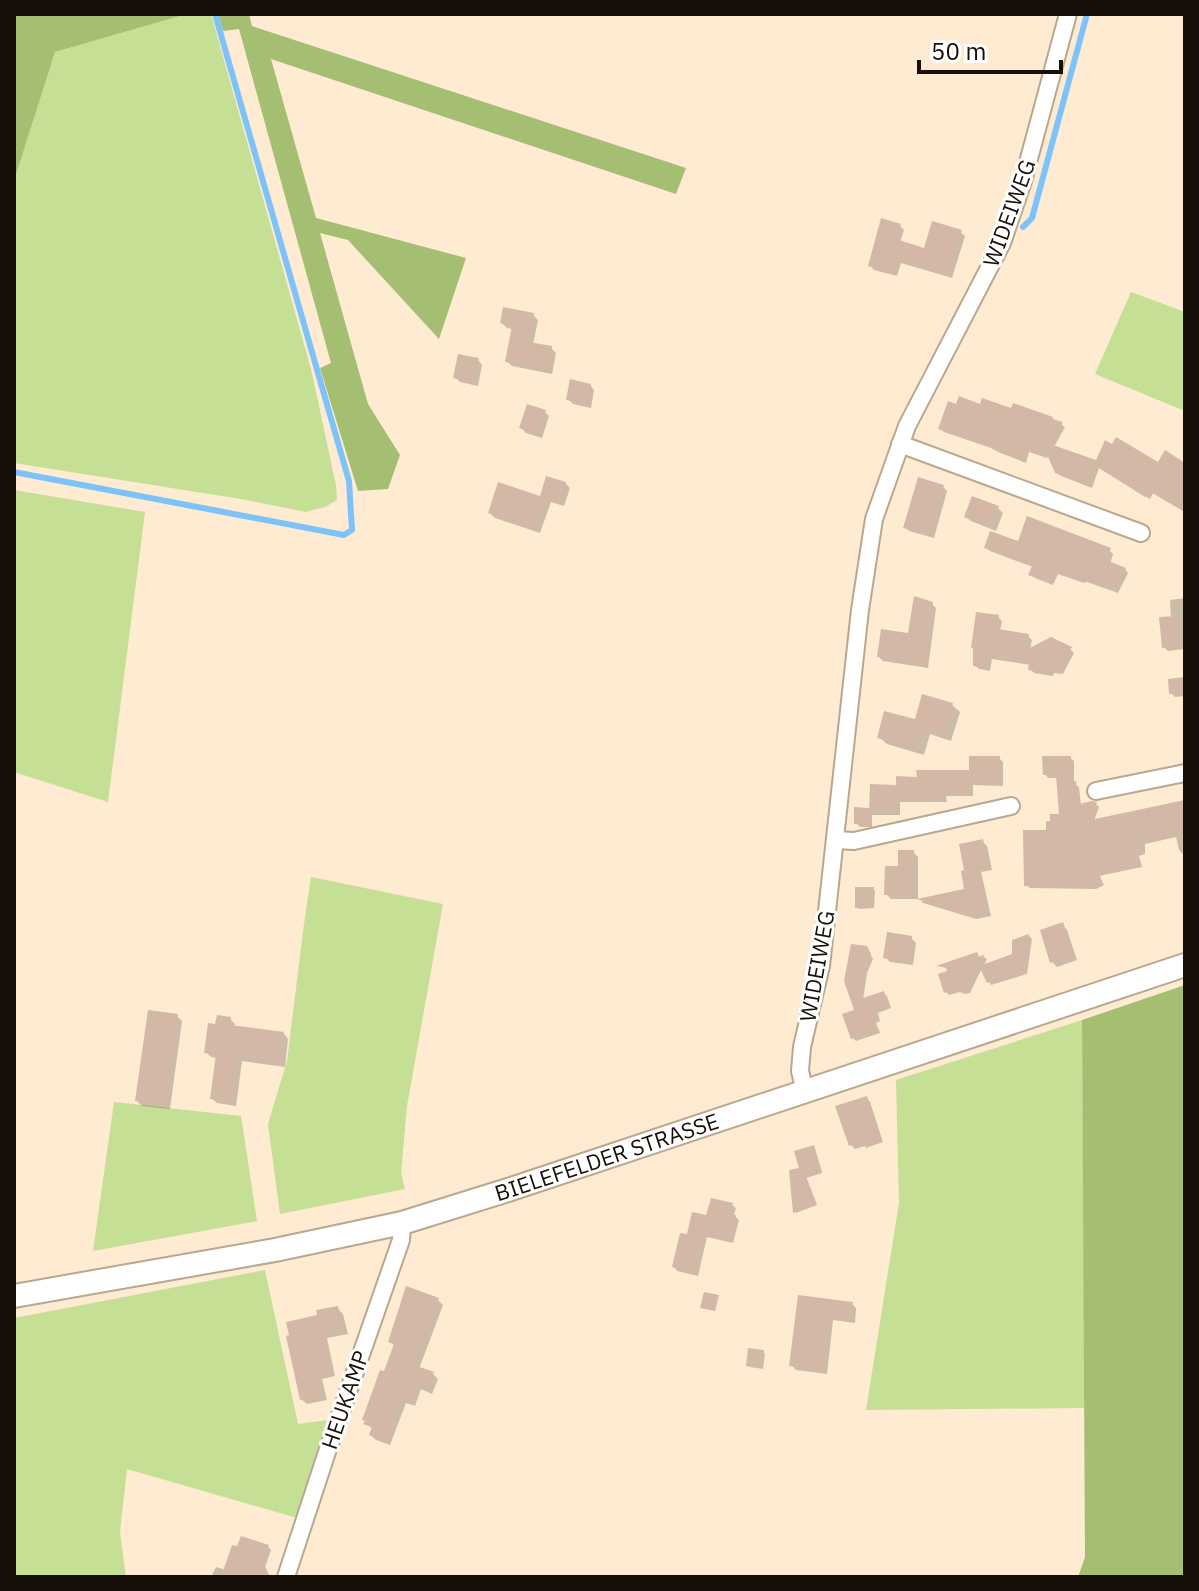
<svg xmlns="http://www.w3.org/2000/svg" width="1199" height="1591" viewBox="0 0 1199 1591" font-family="'IBM Plex Sans',sans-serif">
	<rect width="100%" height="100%" fill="#feebd2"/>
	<g fill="#c5df95">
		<polygon points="187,14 211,14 311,369 336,485 337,500 325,507 306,512 241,499 14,463 14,181 55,52"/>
		<polygon points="1131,292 1185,312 1185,411 1095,374"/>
		<polygon points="14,490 145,512 108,802 14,772"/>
		<polygon points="311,877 443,904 407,1106 401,1173 405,1189 280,1214 268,1124 287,1061 304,924"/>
		<polygon points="1082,1020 1085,1408 866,1410 899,1203 896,1080"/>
		<polygon points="114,1102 241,1116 257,1221 93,1251"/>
		<polygon points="265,1270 298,1424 328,1420 297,1518 127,1469 120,1532 126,1577 14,1577 14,1318"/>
	</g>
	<g fill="#a4be72">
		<polygon points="14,14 187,14 55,52 14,181"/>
		<polygon points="218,14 249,14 252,26 686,168 676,194 271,59 316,218 466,258 439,339 348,240 320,233 368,404 400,455 388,489 358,491 320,368 331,363 239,29 223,31"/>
		<polygon points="1185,985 1185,1577 1078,1577 1085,1557 1082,1020"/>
	</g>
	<g fill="#0003">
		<polygon points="900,226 904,230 900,242 925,250 960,232 965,236 952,278 901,263 897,276 874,270 870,265"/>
		<polygon points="533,315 538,320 533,345 551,348 556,353 552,374 512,366 508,362 513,329 507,328 502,323"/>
		<polygon points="478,360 482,365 478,386 460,382 455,377"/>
		<polygon points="590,385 594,390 591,408 573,404 568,399"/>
		<polygon points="981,406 1052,418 1065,427 1054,447 1097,463 1185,466 1185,512 1153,493 1150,499 1099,468 1092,488 1061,476 1057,472 1049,455 1047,458 1029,452 1026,463 998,452 994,449 944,432 940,429"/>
		<polygon points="545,412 549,416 542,438 526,433 521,428"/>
		<polygon points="565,483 570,488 564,506 551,502 540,533 495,518 490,513 541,498"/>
		<polygon points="943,487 947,491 934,538 909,531 905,527"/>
		<polygon points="998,508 1003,513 996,531 971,521 966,517"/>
		<polygon points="1019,544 1109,550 1113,554 1110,564 1125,569 1128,573 1118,593 1087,582 1084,583 1058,574 1053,585 1035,578 1031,574 1033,567 990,551 986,547"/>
		<polygon points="1185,598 1185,649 1168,651 1164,647 1171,618 1170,600"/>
		<polygon points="932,604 936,608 928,668 883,661 879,657 910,635"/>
		<polygon points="998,617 1002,621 1000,631 1028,636 1032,640 1030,650 1070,649 1074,653 1063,674 1054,673 1053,676 1034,673 1030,669 1031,665 992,659 990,671 979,669 975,665"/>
		<polygon points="1185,679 1185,696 1175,697 1171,693"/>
		<polygon points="952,705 960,712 951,741 930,734 924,755 887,744 879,737"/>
		<polygon points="999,758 1003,762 1003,786 973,785 973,796 946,796 947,802 900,802 900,815 872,815 872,827 860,827 856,823 868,810 871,813 872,787 898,787 919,779 971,772"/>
		<polygon points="1070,758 1074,761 1074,784 1079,787 1081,806 1096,804 1099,807 1094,821 1185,802 1185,854 1183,854 1179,850 1176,837 1145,844 1145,854 1139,856 1142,867 1099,876 1104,885 1096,889 1030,888 1026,885 1049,832 1061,816 1058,778 1048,778 1045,774"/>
		<polygon points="982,841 987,846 992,870 981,872 991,916 976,919 923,903 921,901 967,891"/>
		<polygon points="913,852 918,857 918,899 891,899 886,894"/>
		<polygon points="873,889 875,891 874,908 859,909 857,907"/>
		<polygon points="1062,925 1067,930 1077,960 1057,967 1052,962"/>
		<polygon points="1029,936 1032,939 1027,974 991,985 982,968 970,993 965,994 960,992 949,995 946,992 950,972 949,969 939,966 976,954 981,958 984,957 987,959 983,967 1014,956 1014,941"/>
		<polygon points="911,938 916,943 913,965 890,962 885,957"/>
		<polygon points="867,948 873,959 867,973 863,1000 883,993 887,996 891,1008 878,1013 880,1021 876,1023 880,1033 856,1041 853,1038"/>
		<polygon points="177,1016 182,1021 170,1109 142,1106 137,1101"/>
		<polygon points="230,1019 235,1024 234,1027 284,1034 288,1039 285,1067 242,1061 236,1106 217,1103 212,1098 217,1058 211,1057 206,1052 217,1026"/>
		<polygon points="866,1098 870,1102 883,1142 866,1148 865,1146 855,1149 851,1145"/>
		<polygon points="814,1147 822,1173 806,1178 817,1205 796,1213 795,1212 801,1169"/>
		<polygon points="732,1205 736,1208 734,1215 739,1220 733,1243 707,1237 698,1276 677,1271 674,1267 708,1218"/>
		<polygon points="800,1298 852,1304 856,1308 855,1323 833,1320 827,1374 796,1370 792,1365"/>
		<polygon points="438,1300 443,1305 419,1369 433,1374 438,1379 432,1394 421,1389 415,1406 406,1403 390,1445 376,1440 371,1435 373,1429 366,1424 395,1346 390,1342"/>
		<polygon points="337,1308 343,1314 348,1334 327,1338 335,1376 322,1379 327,1400 307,1404 301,1399 320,1316"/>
		<polygon points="763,1352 765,1354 763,1369 750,1367 748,1366"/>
		<polygon points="267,1546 271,1550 265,1567 269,1577 211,1577 216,1567 226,1570"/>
	</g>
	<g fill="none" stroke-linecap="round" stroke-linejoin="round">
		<g stroke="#7dc2f9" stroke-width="6">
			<polyline points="1023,227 1032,218 1087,14"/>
			<polyline points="14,472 344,535 352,530 349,481 215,14"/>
		</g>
	</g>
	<g fill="#d3b8a7">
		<polygon points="881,218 901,224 896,239 924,248 932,221 962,230 948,275 897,260 892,273 868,266"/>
		<polygon points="503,307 534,313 529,342 552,346 548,370 505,362 512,326 500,323"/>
		<polygon points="458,354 479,358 474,382 453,378"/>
		<polygon points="570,379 591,384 586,404 566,400"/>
		<polygon points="959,396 980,404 982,398 1011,408 1013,403 1053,417 1052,419 1063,422 1050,444 1096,460 1105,440 1112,444 1116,437 1158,462 1165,450 1185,463 1185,512 1149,491 1145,497 1096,466 1088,485 1055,473 1046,452 1043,456 1026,450 1022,460 992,449 992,447 938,429 948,401 956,404"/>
		<polygon points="527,404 546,410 537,434 519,428"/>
		<polygon points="546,476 566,482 560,502 546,498 535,530 488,513 498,482 540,496"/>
		<polygon points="918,477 944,485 930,535 903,528"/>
		<polygon points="972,496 999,506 991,527 964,517"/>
		<polygon points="1027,516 1111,548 1106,560 1126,568 1114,590 1082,579 1079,580 1054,571 1050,583 1028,575 1032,566 984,548 990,531 1018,541"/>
		<polygon points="914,596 933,602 924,664 877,657 881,629 908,633"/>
		<polygon points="976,612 999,615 997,629 1029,634 1026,650 1051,637 1072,647 1059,671 1050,670 1049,673 1028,670 1029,663 988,656 986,668 973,666 973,648 971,648"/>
		<polygon points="1178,616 1181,646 1162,648 1159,617"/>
		<polygon points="1185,677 1185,692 1169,694 1168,679"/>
		<polygon points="922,694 953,703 944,735 922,728 917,749 877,738 884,711 915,719"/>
		<polygon points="969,756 1000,756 1000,783 970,782 970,793 944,793 944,799 897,799 896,812 869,812 870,784 896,785 896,776 917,777 916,770 969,770"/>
		<polygon points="1042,756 1071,756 1071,782 1076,781 1079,804 1092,801 1097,802 1090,820 1185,800 1185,832 1142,841 1143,851 1137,852 1139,864 1098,872 1102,881 1092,886 1024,886 1023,830 1046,830 1046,821 1050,821 1050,814 1059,814 1056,775 1043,775"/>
		<polygon points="854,807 869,808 869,824 854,824"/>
		<polygon points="983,839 989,866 978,868 987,912 970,916 917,899 964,889 961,871 964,870 959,844"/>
		<polygon points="898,850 914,850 914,895 884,895 885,866 898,866"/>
		<polygon points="855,887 874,887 873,907 855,908"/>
		<polygon points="1063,922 1074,955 1050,963 1040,930"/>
		<polygon points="887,932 912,936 908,962 883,958"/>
		<polygon points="1029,934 1025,972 1018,972 987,983 979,966 967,990 961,992 956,989 944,993 938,974 947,971 946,968 949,967 936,966 977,952 979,957 985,954 979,966 1012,954 1012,940"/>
		<polygon points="851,944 867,946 871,954 865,969 860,999 884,991 889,1005 876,1009 878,1018 874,1019 878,1030 851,1039 842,1014 854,1010 844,981"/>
		<polygon points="148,1010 178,1014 166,1106 135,1101"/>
		<polygon points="217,1015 231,1017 230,1025 284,1032 280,1063 238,1057 232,1102 210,1099 216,1054 204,1053 208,1023 215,1024"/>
		<polygon points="867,1096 881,1139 861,1145 860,1143 849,1146 835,1106"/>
		<polygon points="814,1145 822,1172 806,1176 816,1203 793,1213 789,1170 799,1168 794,1151"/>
		<polygon points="711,1198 733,1203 730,1213 736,1215 730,1241 703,1235 694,1273 672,1267 680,1233 687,1234 692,1212 706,1215"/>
		<polygon points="406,1286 439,1298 414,1365 434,1372 427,1390 416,1386 410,1402 401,1399 385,1442 369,1435 372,1427 363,1424 365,1421 362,1420 380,1370 384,1371 394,1344 388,1342"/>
		<polygon points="704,1292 719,1295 715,1311 700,1308"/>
		<polygon points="798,1295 853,1302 851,1319 829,1317 823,1371 789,1366"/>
		<polygon points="338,1306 343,1329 323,1333 331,1371 318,1374 322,1395 300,1400 286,1336 289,1335 286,1322 317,1315 316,1310"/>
		<polygon points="748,1348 764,1350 761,1368 746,1366"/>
		<polygon points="241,1536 269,1545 263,1562 270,1577 221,1577 232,1545 237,1546"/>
	</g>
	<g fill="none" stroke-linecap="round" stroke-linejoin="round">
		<defs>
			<g id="street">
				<polyline points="900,444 1141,533"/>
				<polyline points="1096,791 1185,773"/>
				<polyline points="835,840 854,841 1011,806"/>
				<polyline points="805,1092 800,1071 802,1047 821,966 860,610 874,519 907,426 1002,243 1023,181 1068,14"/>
				<polyline points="286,1577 326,1455 401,1240 402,1223"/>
			</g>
			<g id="secondary">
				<path id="s1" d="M14,1296L275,1250L402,1223L508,1190L1185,965"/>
			</g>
		</defs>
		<use href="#street" stroke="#b9a790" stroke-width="20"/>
		<use href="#secondary" stroke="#b9a790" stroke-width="26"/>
		<use href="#street" stroke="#fff" stroke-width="16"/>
		<use href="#secondary" stroke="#fff" stroke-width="22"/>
	</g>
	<g text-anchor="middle" stroke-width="6" stroke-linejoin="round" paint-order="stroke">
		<g font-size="22" fill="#161008" stroke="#fff">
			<text transform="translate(1009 213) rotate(-70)" y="8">WIDEIWEG</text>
			<text transform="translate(817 966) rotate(-80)" y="8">WIDEIWEG</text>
			<text dy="8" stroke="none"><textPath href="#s1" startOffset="610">BIELEFELDER STRASSE</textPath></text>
			<text transform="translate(345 1400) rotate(-71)" y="8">HEUKAMP</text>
		</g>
	</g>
	<rect width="1199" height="1591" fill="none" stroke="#161008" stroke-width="32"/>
	<path d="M919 60v12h142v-12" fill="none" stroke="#161008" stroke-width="4"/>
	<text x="931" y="60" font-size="24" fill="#161008" stroke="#ffffff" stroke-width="6" paint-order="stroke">50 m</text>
</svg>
